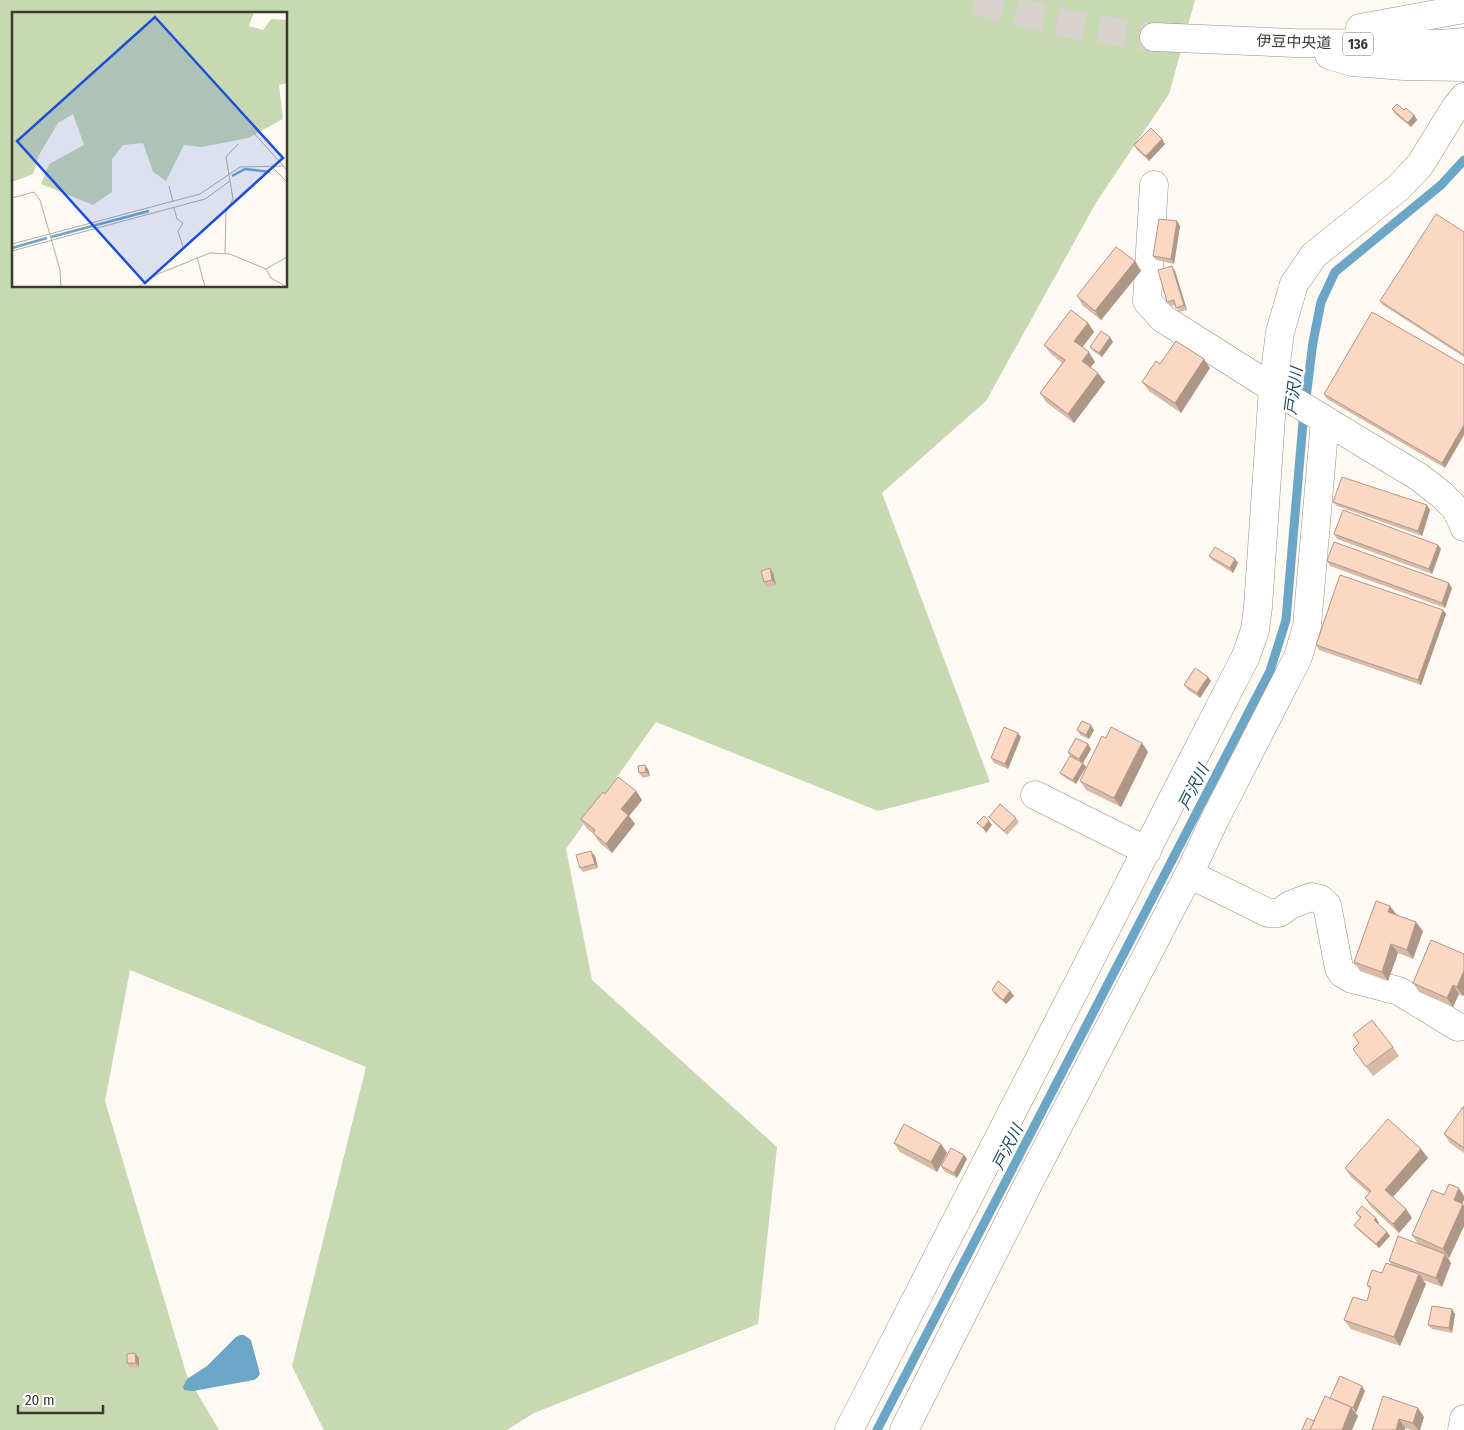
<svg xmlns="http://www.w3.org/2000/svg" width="1464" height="1430" viewBox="0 0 1464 1430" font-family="'Fira Sans Condensed','Noto Sans JP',sans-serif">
	<rect width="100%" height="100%" fill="#fff9f3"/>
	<path fill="#c7d8b3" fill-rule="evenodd" d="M0,0H1195L1169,94L1097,201L986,401L882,493L990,782L878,811L656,722L566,849L592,980L777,1147L758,1324L534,1413L507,1430H324L292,1366L366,1067L130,970L105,1101L187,1376L219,1430H0ZM14,14H286V286H14Z"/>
	<polygon fill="#6ba6c7" points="240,1335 244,1335 251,1340 260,1374 257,1378 254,1380 193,1391 184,1390 183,1387 187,1379 207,1366 236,1337"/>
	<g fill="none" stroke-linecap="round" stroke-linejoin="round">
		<polyline stroke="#6ba6c7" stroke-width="9" points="877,1430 1270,671 1286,620 1303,422 1313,342 1321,302 1335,272 1441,185 1464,160"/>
		<path stroke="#d8d2cc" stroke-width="28" stroke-dasharray="28 14" stroke-linecap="butt" d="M976,0C1034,18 1093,30 1154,37"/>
		<defs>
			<g id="minor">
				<polyline points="1154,185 1147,301 1162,318 1287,397 1419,477 1442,495 1455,508 1463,523 1464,527"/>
				<polyline points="1035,795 1147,851"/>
				<polyline points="1189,874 1268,913 1279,913 1290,905 1311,897 1320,899 1327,905 1339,968 1342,973 1352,979 1399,991 1458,1027"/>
				<polyline points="849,1430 1246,656 1255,630 1258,607 1273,388 1280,332 1294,284 1314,255 1398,188 1420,165 1455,108 1464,97"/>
				<polyline points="904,1430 1024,1192 1189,874 1215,819 1298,657 1307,626 1325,420"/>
			</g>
			<polyline id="major" points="1462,1430 1464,1419"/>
			<g id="highway">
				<polyline points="1360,28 1464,9"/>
				<polyline points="1154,37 1294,43 1439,44 1464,42"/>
				<polyline points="1329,55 1352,62 1404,66 1464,67"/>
			</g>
		</defs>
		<use href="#minor" stroke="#9b8f81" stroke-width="29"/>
		<use href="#major" stroke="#9b8f81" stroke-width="29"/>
		<use href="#highway" stroke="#9b8f81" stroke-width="29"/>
		<use href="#minor" stroke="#fff" stroke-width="28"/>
		<use href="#major" stroke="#fff" stroke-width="28"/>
		<use href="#highway" stroke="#fff" stroke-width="28"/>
	</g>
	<g fill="#d7baa8">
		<polygon points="1392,109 1404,110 1414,115 1417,120 1411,127 1395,114"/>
		<polygon points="1162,139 1165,144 1149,161 1137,150 1134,145"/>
		<polygon points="1177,221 1180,226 1174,264 1156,260 1153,256"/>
		<polygon points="1464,232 1464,357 1383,305 1380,301"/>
		<polygon points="1135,261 1141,271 1101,320 1083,306 1077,296"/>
		<polygon points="1172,266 1175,271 1187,310 1179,312 1175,305 1171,306 1167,302"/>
		<polygon points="1088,323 1094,332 1082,348 1095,362 1090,367 1105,382 1074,423 1046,402 1040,393 1062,363 1051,354 1044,345"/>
		<polygon points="1113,342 1102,357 1093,351 1090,347"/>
		<polygon points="1160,364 1210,368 1181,413 1149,391 1142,382"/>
		<polygon points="1464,365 1445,468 1327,399 1324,394"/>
		<polygon points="1333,502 1430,510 1422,536 1337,506"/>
		<polygon points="1334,534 1438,545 1441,549 1432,574 1337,539"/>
		<polygon points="1209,556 1235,559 1238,563 1233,573 1212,560"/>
		<polygon points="1327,561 1452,588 1445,608 1330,566"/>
		<polygon points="773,573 776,585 767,587 764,582"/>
		<polygon points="1443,610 1446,614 1421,685 1319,650 1316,645"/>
		<polygon points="1208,677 1211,681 1200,698 1188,690 1184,685"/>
		<polygon points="1077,730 1094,730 1089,739 1080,735"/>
		<polygon points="1021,737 1008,769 994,763 991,758"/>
		<polygon points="1142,743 1148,752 1121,807 1086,790 1080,781"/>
		<polygon points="1088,744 1091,749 1083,763 1086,767 1076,784 1064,777 1060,773 1070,756 1068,752"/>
		<polygon points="648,769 650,776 643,778 639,773"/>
		<polygon points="636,791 642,800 629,816 635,824 612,853 599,842 593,833 587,829 581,819 605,794"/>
		<polygon points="989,817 1016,818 1019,822 1007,835 992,821"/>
		<polygon points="595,856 598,868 583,872 580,868"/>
		<polygon points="1397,915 1423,931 1413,959 1398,953 1388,981 1360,971 1354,962"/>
		<polygon points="1464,954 1464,995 1463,996 1459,994 1453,1007 1419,992 1413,983"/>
		<polygon points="992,990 1010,991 1014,996 1006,1004 995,995"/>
		<polygon points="1359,1044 1393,1047 1399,1056 1373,1076 1353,1049"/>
		<polygon points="1464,1107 1464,1153 1450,1143 1444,1134"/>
		<polygon points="894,1143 941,1144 947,1153 937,1172 900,1152"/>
		<polygon points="1421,1149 1428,1158 1393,1197 1406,1209 1412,1218 1399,1233 1371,1207 1365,1198 1369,1193 1351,1177 1345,1168"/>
		<polygon points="964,1155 967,1159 957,1178 944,1171 941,1166"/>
		<polygon points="1462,1204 1464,1206 1464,1226 1449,1258 1448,1257 1451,1263 1442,1287 1423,1280 1426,1284 1400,1346 1351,1329 1344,1320 1367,1301 1370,1290 1367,1285 1393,1266 1389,1261 1418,1244 1412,1235"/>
		<polygon points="1356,1213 1376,1218 1379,1223 1378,1224 1387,1232 1390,1236 1379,1248 1357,1229 1354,1225 1360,1218"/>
		<polygon points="1452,1309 1455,1314 1452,1333 1432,1329 1428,1325"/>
		<polygon points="139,1358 139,1367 130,1368 127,1363"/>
		<polygon points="1418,1408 1424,1417 1420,1430 1412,1430 1405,1428 1405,1430 1372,1430"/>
	</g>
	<g fill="#af9788">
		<polygon points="1414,115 1417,120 1411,127 1408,123"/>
		<polygon points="1162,139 1165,144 1149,161 1146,156"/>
		<polygon points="1177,221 1180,226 1174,264 1171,259"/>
		<polygon points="1135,261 1141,271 1101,320 1095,311"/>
		<polygon points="1172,266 1175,271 1187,310 1184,305"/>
		<polygon points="1088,323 1094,332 1080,350 1074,341"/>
		<polygon points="1110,337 1113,342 1102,357 1099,353"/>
		<polygon points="1089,352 1095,362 1088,370 1082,361"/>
		<polygon points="1204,359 1210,368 1181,413 1175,403"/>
		<polygon points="1098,373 1105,382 1074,423 1068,414"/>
		<polygon points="1464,425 1464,435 1445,468 1442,463"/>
		<polygon points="1427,505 1430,510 1422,536 1418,531"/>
		<polygon points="1438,545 1441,549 1432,574 1429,569"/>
		<polygon points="1235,559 1238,563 1233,573 1230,568"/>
		<polygon points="770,568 773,573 776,585 772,580"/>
		<polygon points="1449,583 1452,588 1445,608 1442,603"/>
		<polygon points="1443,610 1446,614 1421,685 1418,680"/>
		<polygon points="1208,677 1211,681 1200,698 1197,693"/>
		<polygon points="1091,725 1094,730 1089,739 1086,735"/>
		<polygon points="1018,733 1021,737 1008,769 1005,764"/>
		<polygon points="1142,743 1148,752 1121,807 1114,798"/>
		<polygon points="1088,744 1091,749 1083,763 1086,767 1076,784 1073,780 1082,763 1079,759"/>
		<polygon points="645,765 648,769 650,776 646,772"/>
		<polygon points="636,791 642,800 629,816 635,824 612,853 606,844 621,809"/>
		<polygon points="989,821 992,825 986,833 983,828"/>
		<polygon points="591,851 595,856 598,868 595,864"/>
		<polygon points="1390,906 1397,915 1388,912"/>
		<polygon points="1416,922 1423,931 1413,959 1407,950"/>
		<polygon points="1391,944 1398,953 1388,981 1382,972"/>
		<polygon points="1464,971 1464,995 1463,996 1457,987"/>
		<polygon points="1453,985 1459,994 1453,1007 1447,998"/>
		<polygon points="1010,991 1014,996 1006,1004 1003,1000"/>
		<polygon points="941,1144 947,1153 937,1172 931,1162"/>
		<polygon points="1421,1149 1428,1158 1391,1199 1385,1190"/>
		<polygon points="964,1155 967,1159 957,1178 954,1173"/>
		<polygon points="1459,1188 1464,1196 1464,1200 1460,1209 1454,1200"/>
		<polygon points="1463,1204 1464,1206 1464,1226 1449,1258 1443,1249"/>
		<polygon points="1406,1209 1412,1218 1399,1233 1393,1224"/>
		<polygon points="1376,1218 1379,1223 1377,1225 1374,1220"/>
		<polygon points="1387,1232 1390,1236 1379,1248 1376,1244"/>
		<polygon points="1445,1254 1451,1263 1442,1287 1436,1278"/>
		<polygon points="1419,1274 1426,1284 1400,1346 1394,1337"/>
		<polygon points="1452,1309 1455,1314 1452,1333 1449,1328"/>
		<polygon points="135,1353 139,1358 139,1367 136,1363"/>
		<polygon points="1362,1386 1365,1391 1356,1413 1353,1408"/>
		<polygon points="1351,1407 1358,1416 1352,1430 1342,1430"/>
		<polygon points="1418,1408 1424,1417 1420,1430 1418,1430 1413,1423"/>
		<polygon points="1399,1419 1405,1428 1405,1430 1396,1430"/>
	</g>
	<g fill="#fad8c3" stroke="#af9788">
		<polygon points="1397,104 1404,110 1406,108 1414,115 1408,123 1392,109"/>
		<polygon points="1151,128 1162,139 1146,156 1134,145"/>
		<polygon points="1436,214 1464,232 1464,355 1380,301"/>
		<polygon points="1159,219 1177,221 1171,259 1153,256"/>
		<polygon points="1116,247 1135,261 1095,311 1077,296"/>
		<polygon points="1172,266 1184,305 1176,308 1174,300 1167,302 1158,270"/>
		<polygon points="1071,310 1088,323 1074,341 1089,352 1082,361 1098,373 1068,414 1040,393 1065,360 1044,345"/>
		<polygon points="1372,312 1464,365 1464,425 1442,463 1324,394"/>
		<polygon points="1101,331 1110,337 1099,353 1090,347"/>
		<polygon points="1176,341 1204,359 1175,403 1142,382 1156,361 1160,364"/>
		<polygon points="1342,477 1427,505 1418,531 1333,502"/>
		<polygon points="1343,510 1438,545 1429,569 1334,534"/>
		<polygon points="1334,542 1449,583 1442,603 1327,561"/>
		<polygon points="1215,547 1235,559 1230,568 1209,556"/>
		<polygon points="770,568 772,580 764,582 761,571"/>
		<polygon points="1340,575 1443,610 1418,680 1316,645"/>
		<polygon points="1195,668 1208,677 1197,693 1184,685"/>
		<polygon points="1082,721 1091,725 1086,735 1077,730"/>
		<polygon points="1004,727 1018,733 1005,764 991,758"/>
		<polygon points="1111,727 1142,743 1114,798 1080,781 1102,736 1106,738"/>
		<polygon points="1076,738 1088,744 1079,759 1068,752"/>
		<polygon points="1070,756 1083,763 1073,780 1060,773"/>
		<polygon points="645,765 646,772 639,773 638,766"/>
		<polygon points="618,777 636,791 621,809 628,815 606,844 593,833 595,830 581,819 603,792 605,794"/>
		<polygon points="1000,804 1016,818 1004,831 989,817"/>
		<polygon points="984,816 989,821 983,828 977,823"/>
		<polygon points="591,851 595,864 580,868 576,855"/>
		<polygon points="1376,901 1390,906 1388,912 1416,922 1407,950 1391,944 1382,972 1354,962"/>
		<polygon points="1431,940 1464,954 1464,971 1457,987 1453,985 1447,998 1413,983"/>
		<polygon points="998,981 1010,991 1003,1000 992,990"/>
		<polygon points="1372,1020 1393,1047 1366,1067 1353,1049 1359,1043 1353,1035"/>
		<polygon points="1463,1107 1464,1107 1464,1148 1444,1134"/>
		<polygon points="1388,1119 1421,1149 1385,1190 1406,1209 1393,1224 1365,1198 1371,1191 1345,1168"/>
		<polygon points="904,1124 941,1144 931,1162 894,1143"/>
		<polygon points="951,1148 964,1155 954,1173 941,1166"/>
		<polygon points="1449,1184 1459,1188 1454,1200 1463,1204 1443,1249 1412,1235 1432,1190 1444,1195"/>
		<polygon points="1362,1206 1376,1218 1374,1220 1387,1232 1376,1244 1354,1225 1361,1217 1356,1213"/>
		<polygon points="1398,1236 1445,1254 1436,1278 1389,1261"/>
		<polygon points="1386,1263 1419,1274 1394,1337 1344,1320 1353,1297 1367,1301 1371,1287 1367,1285 1372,1270 1382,1273"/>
		<polygon points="1432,1306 1452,1309 1449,1328 1428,1325"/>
		<polygon points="135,1353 136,1363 127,1363 127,1354"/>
		<polygon points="1340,1376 1362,1386 1353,1408 1330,1398"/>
		<polygon points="1325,1396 1351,1407 1342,1430 1310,1430"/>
		<polygon points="1383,1396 1418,1408 1413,1423 1399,1419 1396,1430 1372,1430"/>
		<polygon points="1307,1418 1314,1421 1310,1430 1302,1430"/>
	</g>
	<g text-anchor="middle" stroke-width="5" stroke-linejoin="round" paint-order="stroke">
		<rect fill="#fff" stroke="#777470" stroke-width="1" x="1343" y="32.5" width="30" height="23" rx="4"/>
		<g font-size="14" font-weight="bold" fill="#3d3832">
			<text x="1358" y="49">136</text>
		</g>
		<g font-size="15" fill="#3d3832" stroke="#fff">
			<text transform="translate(1294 42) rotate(2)" y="5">伊豆中央道</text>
		</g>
		<g font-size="16" font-style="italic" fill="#194961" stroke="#fff">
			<text transform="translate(1293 391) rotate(-82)" y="6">戸沢川</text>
			<text transform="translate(1193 787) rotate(-63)" y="6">戸沢川</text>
			<text transform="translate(1007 1147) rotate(-63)" y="6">戸沢川</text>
		</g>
	</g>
	<g transform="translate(12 12)">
		<rect width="275" height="275" fill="#fff9f3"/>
		<path d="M0,0H242L237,14L251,18L259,7L275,8V71L267,73L271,107L236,126L190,135L172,133L154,169L141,160L131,131L111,133L100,147V180L81,193L29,172L37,152L72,133L61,102L46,111L27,143L21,162L0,170Z" fill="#c7d8b3"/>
		<path fill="none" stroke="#6ba6c7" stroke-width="2.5" d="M220,164L233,157L258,160M39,225L137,199M0,236L35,226"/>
		<path fill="none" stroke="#b1aca6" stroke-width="1" d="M240,119L275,158M260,155L275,170M157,174L161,190M0,186L22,180L28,188L48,258L49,275M162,196L165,207L171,211L166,219L171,235M0,232L188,182L228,155L272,154M0,239L193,187L218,169M213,241L214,200L221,187L214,145L226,132M185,245L193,275M254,257L259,266L275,275M126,275L146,262L198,241L218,242L254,257L275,245"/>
		<path fill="#1d4ed8" fill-opacity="0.15" stroke="#1d4ed8" stroke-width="2.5" d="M143,5L271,146L133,271L5,129Z"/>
		<rect width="275" height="275" fill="none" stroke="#3d3832" stroke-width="2.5"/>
	</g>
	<path d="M18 1405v8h85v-8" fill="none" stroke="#3d3832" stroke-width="2.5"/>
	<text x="25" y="1405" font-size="15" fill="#3d3832" stroke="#ffffff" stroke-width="4" paint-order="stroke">20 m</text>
</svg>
